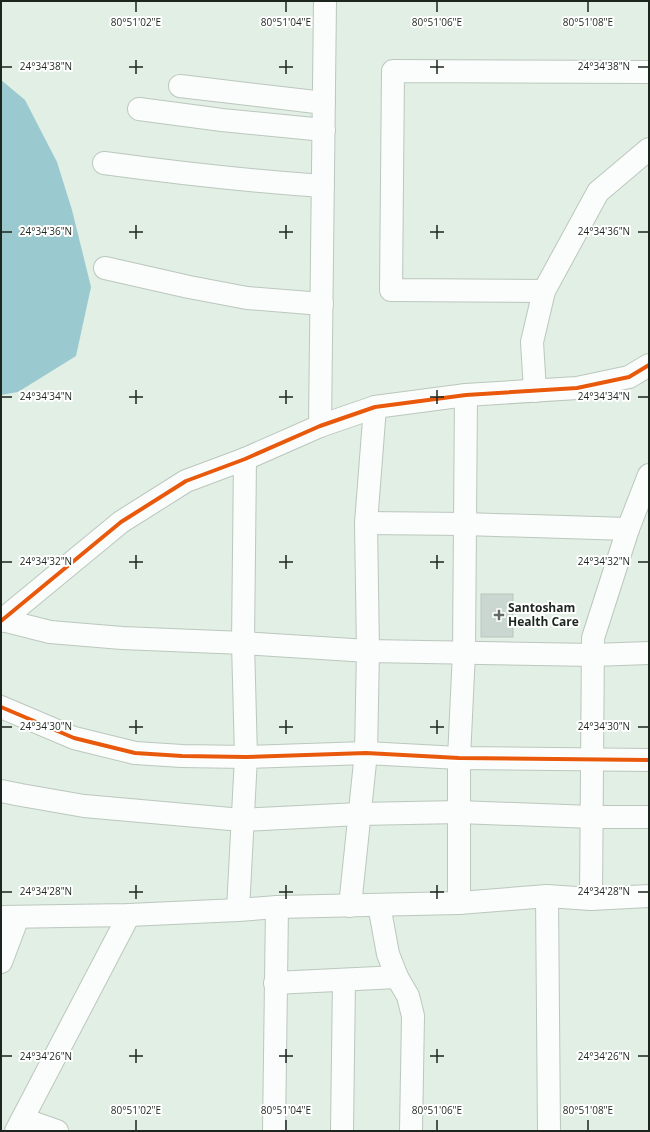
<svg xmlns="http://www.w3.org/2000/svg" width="650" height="1132" viewBox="0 0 650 1132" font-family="'Open Sans',sans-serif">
	<rect width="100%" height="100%" fill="#e1efe4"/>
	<polygon fill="#9acacf" points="1,80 25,100 57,162 72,210 91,287 76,356 18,392 1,395"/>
	<rect fill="#cad7d1" stroke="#b9c6c0" x="481" y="594" width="32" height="43"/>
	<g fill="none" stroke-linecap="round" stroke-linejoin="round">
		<defs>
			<g id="minor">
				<polyline points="180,86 324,103"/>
				<polyline points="139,109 222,120 324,130"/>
				<path d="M104,163C178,173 249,181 323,186"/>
				<polyline points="105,268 189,287 247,298 322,304"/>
				<polyline points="544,291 391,290 393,71 649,72"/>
				<polyline points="535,391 532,342 544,291 598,192 649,149"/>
				<polyline points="320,426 325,1"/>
				<polyline points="366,523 465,524 628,529"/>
				<polyline points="2,620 50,632 122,638 243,643 368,651 593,655 649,653"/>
				<polyline points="1,621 121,522 186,481 245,459 320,426 375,407 466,395 577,388 629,377 649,365"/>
				<polyline points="1,707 74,738 135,753 182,756 246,757 366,753 459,758 649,760"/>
				<polyline points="1,791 21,795 84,806 242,820 359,814 459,812 592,817 649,817"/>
				<polyline points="547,896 549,1131"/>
				<polyline points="591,899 593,638 628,529 649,475"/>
				<polyline points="459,903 459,758 464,652 466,395"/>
				<polyline points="379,905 388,954 397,977 408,996 413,1016 411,1131"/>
				<polyline points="350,906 366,753 368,651 366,523 375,407"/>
				<polyline points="238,910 246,757 243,643 245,459"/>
				<polyline points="1,917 129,915 238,910 277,907 459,903 547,896 591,899 649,896"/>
				<polyline points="1,962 18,917"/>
				<polyline points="275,983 397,977"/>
				<polyline points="23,1119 57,1131"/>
				<polyline points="16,1131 129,915"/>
				<polyline points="274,1131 277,907"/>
				<polyline points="342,1131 344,980"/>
			</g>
		</defs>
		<use href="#minor" stroke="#bcc7be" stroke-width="24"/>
		<use href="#minor" stroke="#fafdfb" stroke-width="22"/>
		<defs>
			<g id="cycleway">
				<polyline points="1,621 121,522 186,481 245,459 320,426 375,407 466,395 577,388 629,377 649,365"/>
				<polyline points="1,707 74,738 135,753 182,756 246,757 366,753 459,758 649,760"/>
			</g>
		</defs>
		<use href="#cycleway" stroke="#fff" stroke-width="6"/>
		<use href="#cycleway" stroke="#e8590c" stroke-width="4"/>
	</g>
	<path fill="none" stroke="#1c261f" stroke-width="1.5" d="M136,2V12M286,2V12M437,2V12M588,2V12M136,60V74M286,60V74M437,60V74M2,67H12M129,67H143M279,67H293M430,67H444M638,67H648M136,225V239M286,225V239M437,225V239M2,232H12M129,232H143M279,232H293M430,232H444M638,232H648M136,390V404M286,390V404M437,390V404M2,397H12M129,397H143M279,397H293M430,397H444M638,397H648M136,555V569M286,555V569M437,555V569M2,562H12M129,562H143M279,562H293M430,562H444M638,562H648M136,720V734M286,720V734M437,720V734M2,727H12M129,727H143M279,727H293M430,727H444M638,727H648M136,885V899M286,885V899M437,885V899M2,892H12M129,892H143M279,892H293M430,892H444M638,892H648M136,1049V1063M286,1049V1063M437,1049V1063M2,1056H12M129,1056H143M279,1056H293M430,1056H444M638,1056H648M136,1120V1130M286,1120V1130M437,1120V1130M588,1120V1130"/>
	<path fill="#616c64" stroke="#fff" stroke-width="1.5" d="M497 609h4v4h4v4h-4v4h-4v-4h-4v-4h4z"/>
	<g text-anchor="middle" stroke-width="4" stroke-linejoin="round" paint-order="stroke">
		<g font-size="12" font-weight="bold" fill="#1c261f" stroke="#fff" text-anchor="start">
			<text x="508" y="612">Santosham<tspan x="508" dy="14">Health Care</tspan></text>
		</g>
	</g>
	<g font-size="10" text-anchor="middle" fill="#1c261f" stroke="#fff" stroke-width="4" stroke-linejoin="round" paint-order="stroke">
		<text x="136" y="26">80°51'02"E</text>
		<text x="286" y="26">80°51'04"E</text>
		<text x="437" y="26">80°51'06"E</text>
		<text x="588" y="26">80°51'08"E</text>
		<text x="46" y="70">24°34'38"N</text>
		<text x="604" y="70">24°34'38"N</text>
		<text x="46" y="235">24°34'36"N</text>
		<text x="604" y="235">24°34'36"N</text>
		<text x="46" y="400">24°34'34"N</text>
		<text x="604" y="400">24°34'34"N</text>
		<text x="46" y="565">24°34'32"N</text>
		<text x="604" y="565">24°34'32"N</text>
		<text x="46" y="730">24°34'30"N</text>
		<text x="604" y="730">24°34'30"N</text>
		<text x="46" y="895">24°34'28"N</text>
		<text x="604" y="895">24°34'28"N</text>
		<text x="46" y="1060">24°34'26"N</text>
		<text x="604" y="1060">24°34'26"N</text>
		<text x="136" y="1114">80°51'02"E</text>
		<text x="286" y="1114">80°51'04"E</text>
		<text x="437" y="1114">80°51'06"E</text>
		<text x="588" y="1114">80°51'08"E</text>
	</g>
	<rect width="650" height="1132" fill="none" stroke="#1c261f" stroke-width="4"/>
</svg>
